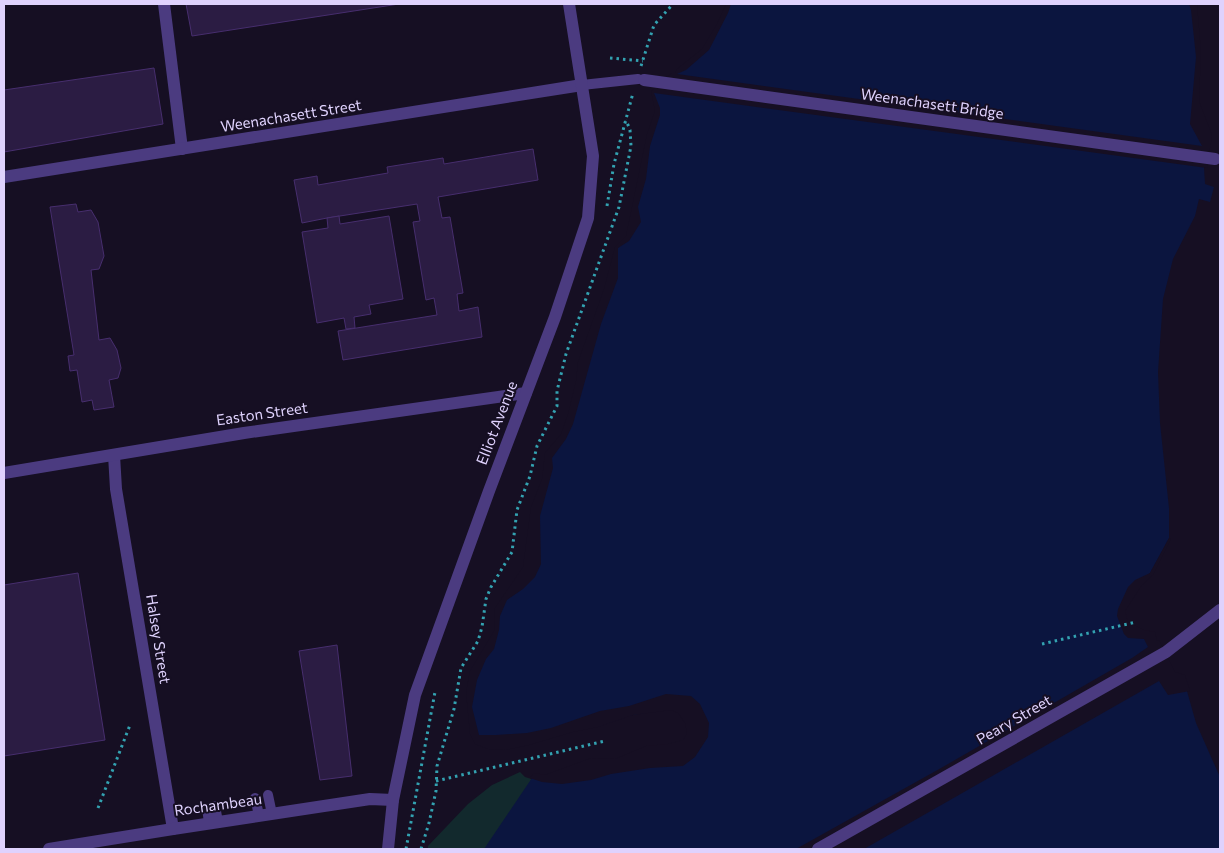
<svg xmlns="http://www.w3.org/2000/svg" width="1224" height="853" viewBox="0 0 1224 853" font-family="Commissioner,sans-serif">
	<rect width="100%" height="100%" fill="#160f23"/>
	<polygon fill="#12292d" points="520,772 525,777 541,782 619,849 428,849 428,846 468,804 492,785"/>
	<path fill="#0b153f" d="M728,4H1195L1197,26L1196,101L1209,135L1204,168L1205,184L1214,187L1210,202L1199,199L1195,216L1173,259L1163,299L1158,372L1160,423L1169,508V538L1150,573L1140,583L1123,610L1126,624L1157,641L1173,674L1183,677L1196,723L1220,777V849H484L534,775L546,777L616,761L684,742C693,727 687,714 671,708L477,743L469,690L496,632L497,609L525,567L544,479L547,454L563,435L618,248L628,237L658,111L653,93L704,51Z"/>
	<g fill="#160f23">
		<polygon points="726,4 731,4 728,13 709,50 686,70 677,74 1202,146 1190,124 1196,57 1191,10 1189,4 1197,4 1201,52 1199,101 1212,135 1207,168 654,93 660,108 660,115 650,146 646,179 638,207 641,222 629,241 618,248 618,278 601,324 573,424 566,439 552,458 553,468 540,516 541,564 535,577 523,589 507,600 500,616 499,630 494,649 486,659 477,680 472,707 479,735 496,735 527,733 551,728 600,711 629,706 666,694 691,696 700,704 709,723 708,737 695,757 683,766 650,768 611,774 591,780 562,784 542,782 530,778 534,773 545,775 591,758 615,759 646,746 668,744 683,740 687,733 685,723 678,713 671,710 633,715 598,727 573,732 529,745 506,750 488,749 475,744 470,734 466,692 470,671 494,631 495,608 523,567 531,507 542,479 545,453 561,434 568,414 576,381 578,362 604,289 615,247 626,236 647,134 655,111 651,91 672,73 675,73 677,69 702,49 717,24"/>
		<polygon points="1169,538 1171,539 1153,575 1142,585 1125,611 1128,622 1144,630 1155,632 1157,641 1159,640 1175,672 1185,675 1190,691 1168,695 1159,681 864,849 796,849 941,768 1132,658 1148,647 1144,639 1128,638 1124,634 1117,616 1118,609 1128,587 1135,580 1150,573"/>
	</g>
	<g fill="#2b1c43" stroke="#472e6e">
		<polygon points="186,4 399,4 192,36"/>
		<polygon points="154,68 163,124 4,152 4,90"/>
		<polygon points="533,149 538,180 438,197 442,218 450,217 463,293 457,294 459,311 478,307 482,337 343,360 338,331 437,315 434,298 426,300 413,222 420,221 417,204 327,218 302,223 294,180 317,176 318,185 388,173 387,167 443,158 444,164"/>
		<polygon points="76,204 78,212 91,210 98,222 104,256 99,269 91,270 99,340 110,338 117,350 121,368 118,378 109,380 114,407 94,410 92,400 82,402 77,370 70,371 68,356 74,355 50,207"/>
		<polygon points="339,216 340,224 389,216 403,299 369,305 371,314 354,317 355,328 346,329 344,318 317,323 302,232 328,228 327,218"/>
		<polygon points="78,573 105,740 4,756 4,585"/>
		<polygon points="337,645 352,776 320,780 299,651"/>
	</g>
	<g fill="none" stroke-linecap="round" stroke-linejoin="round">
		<g stroke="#33a2b1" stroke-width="3" stroke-dasharray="2.5 4" stroke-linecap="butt">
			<polyline points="610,58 643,61"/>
			<polyline points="641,66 654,25 673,4"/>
			<polyline points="607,206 614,164 633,93"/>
			<polyline points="1042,644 1136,622"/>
			<polyline points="436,781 605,741"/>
			<polyline points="98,808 130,725"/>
			<polyline points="406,849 435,692"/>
			<polyline points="421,849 429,823 436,791 437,766 454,709 461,668 478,641 482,627 486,599 491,587 512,552 517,510 530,476 537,446 557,406 557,391 566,354 619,207 631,146 630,130 626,120"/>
		</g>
		<g stroke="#4b3b80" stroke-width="10">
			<polyline points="582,85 638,79"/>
			<polyline points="268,795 272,814"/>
			<polyline points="255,798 259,815"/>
			<polyline points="215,806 218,822"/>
			<polyline points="207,808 209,823"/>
		</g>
		<polyline stroke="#4b3b80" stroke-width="12" points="644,80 1215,159"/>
		<g stroke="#4b3b80" stroke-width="12">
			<polyline points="164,4 182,149"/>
			<polyline points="4,177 582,85"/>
			<polyline points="114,455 116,489 173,829"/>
			<polyline points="4,473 244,433 526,393"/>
			<polyline points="49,849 173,829 370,799 393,800"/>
			<polyline points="388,849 393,800 415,695 489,491 555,317 588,218 593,156 569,4"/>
			<polyline points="818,849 1166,652 1220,610"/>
		</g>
	</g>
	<g text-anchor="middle" stroke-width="4" stroke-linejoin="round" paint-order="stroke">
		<g font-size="15" fill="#dfd2fd" stroke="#160f23">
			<text transform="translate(932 104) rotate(8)" y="5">Weenachasett Bridge</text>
			<text transform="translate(291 116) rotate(-9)" y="5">Weenachasett Street</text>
			<text transform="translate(262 414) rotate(-8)" y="5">Easton Street</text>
			<text transform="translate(497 423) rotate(-69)" y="5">Elliot Avenue</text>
			<text transform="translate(158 639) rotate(81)" y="5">Halsey Street</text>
			<text transform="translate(1014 720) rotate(-30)" y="5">Peary Street</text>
			<text transform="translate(218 805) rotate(-8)" y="5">Rochambeau</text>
		</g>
	</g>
	<rect width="1224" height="853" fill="none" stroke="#dfd2fd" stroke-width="10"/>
</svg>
